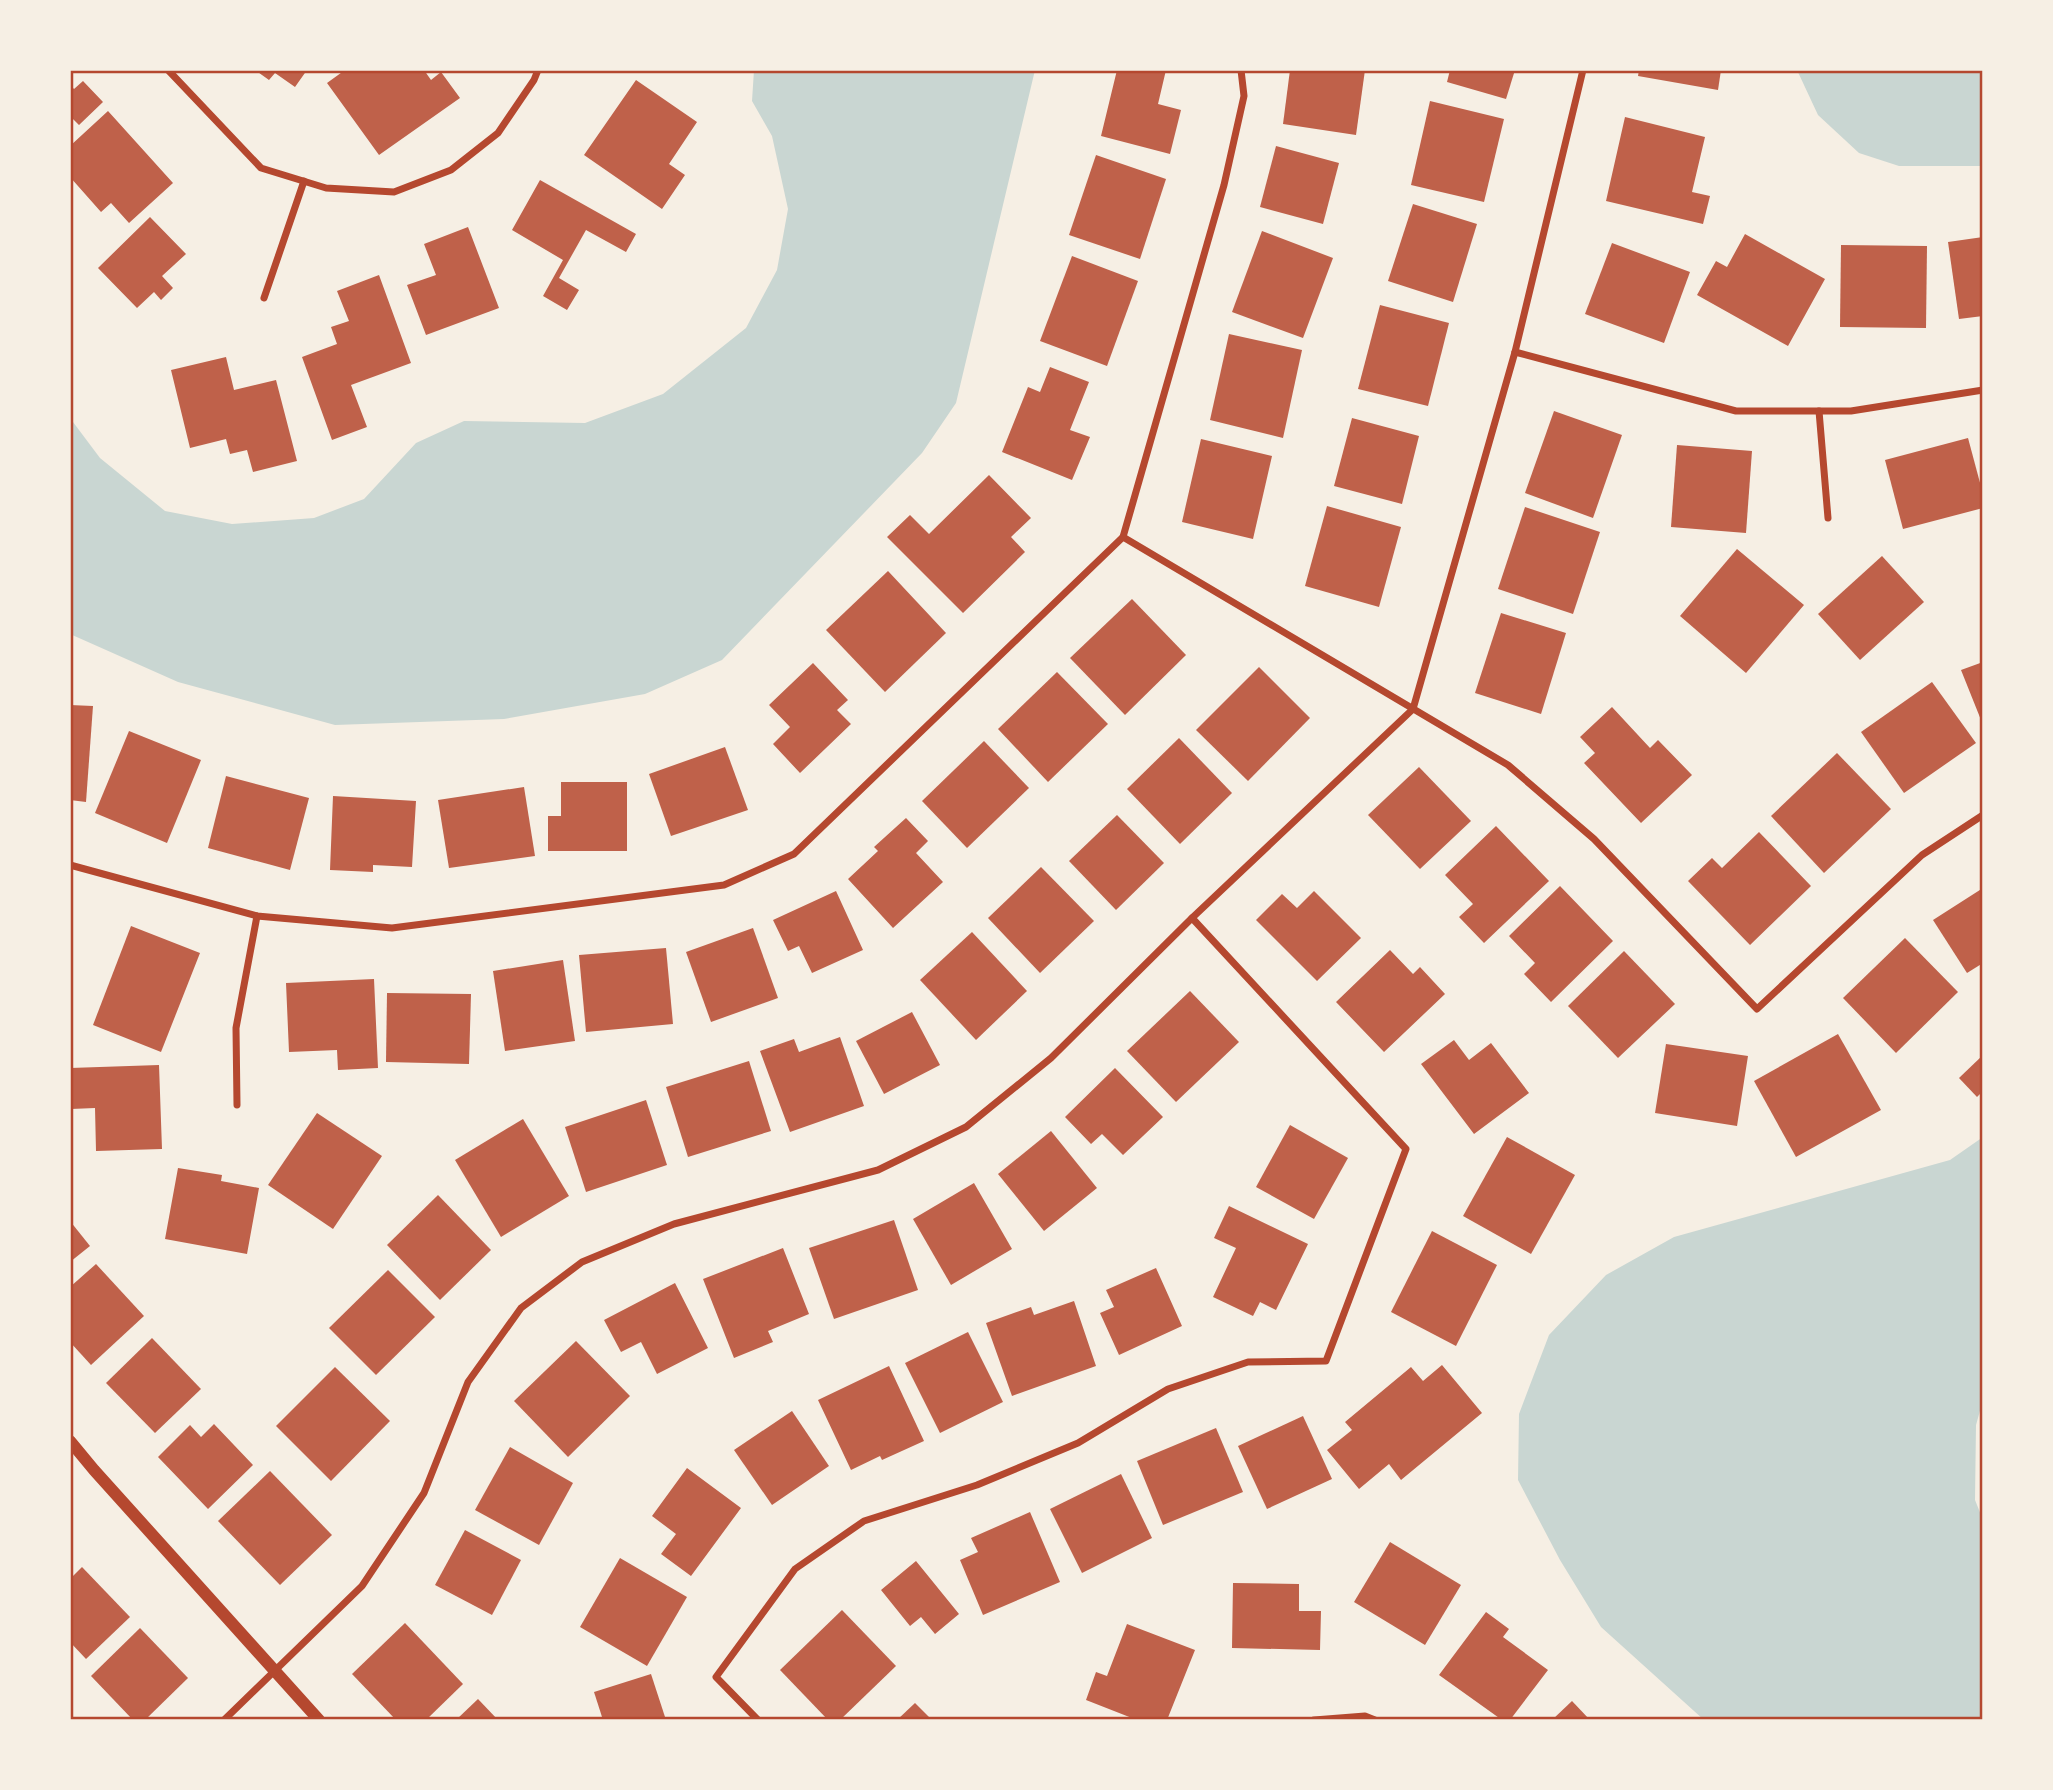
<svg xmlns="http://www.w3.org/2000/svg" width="2053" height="1790" viewBox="0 0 2053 1790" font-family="Roboto,sans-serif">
	<rect width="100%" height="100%" fill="#f6efe4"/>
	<g fill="#c9d6d2">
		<polygon points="754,70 1035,70 956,403 922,453 722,660 645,694 504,719 335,725 178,682 70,634 70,418 100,458 165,511 232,524 314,518 364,499 416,443 464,421 585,423 663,394 746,328 777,270 788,209 772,136 752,101"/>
		<polygon points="1797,70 1983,70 1983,166 1899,166 1859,153 1818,115"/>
		<polygon points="1983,1137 1983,1400 1976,1425 1975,1500 1983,1520 1983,1720 1704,1720 1601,1627 1560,1560 1518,1480 1519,1414 1549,1335 1606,1275 1674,1237 1950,1160"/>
	</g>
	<g fill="#bf614a">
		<polygon points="255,70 307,70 295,87 275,73 269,80"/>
		<polygon points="345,70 424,70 431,80 441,72 460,98 379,155 327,83"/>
		<polygon points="1117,70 1166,70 1158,104 1181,110 1170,154 1101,136"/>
		<polygon points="1290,70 1365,70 1356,135 1283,124"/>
		<polygon points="1450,70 1515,70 1506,99 1447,82"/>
		<polygon points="1639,70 1721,70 1718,90 1638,76"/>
		<polygon points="636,80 697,122 669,164 685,175 662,209 584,155"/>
		<polygon points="83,81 103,102 79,125 70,116 70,85 74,89"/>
		<polygon points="1430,101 1504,119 1484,202 1411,185"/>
		<polygon points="108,111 173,183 129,223 111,203 101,212 70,177 70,146"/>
		<polygon points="1625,117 1705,137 1692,192 1710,196 1703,224 1606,201"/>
		<polygon points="1276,146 1339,163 1323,224 1260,207"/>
		<polygon points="1096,155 1166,179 1140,259 1069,235"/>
		<polygon points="540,180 636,234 626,252 586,230 559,278 579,290 567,310 543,296 563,260 512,230"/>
		<polygon points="1413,204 1477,224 1453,302 1388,281"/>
		<polygon points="150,217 186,254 162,276 173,288 161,300 154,292 137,308 98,268"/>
		<polygon points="468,227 499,308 426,335 407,285 436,275 424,244"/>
		<polygon points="1262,231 1333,258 1303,338 1232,312"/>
		<polygon points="1745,234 1825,279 1788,346 1697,295 1716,261 1727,267"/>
		<polygon points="1983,237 1983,316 1959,319 1948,242"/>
		<polygon points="1612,243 1690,272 1664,343 1585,314"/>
		<polygon points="1841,245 1927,246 1926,328 1840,327"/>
		<polygon points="1072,256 1138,281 1107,366 1040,341"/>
		<polygon points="379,275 411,363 351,385 367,427 332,440 302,357 337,344 331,327 349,321 337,291"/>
		<polygon points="1380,305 1449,323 1428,406 1358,389"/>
		<polygon points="1229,334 1302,350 1283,438 1210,420"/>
		<polygon points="226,357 234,390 276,380 297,461 253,472 247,450 230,454 226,439 190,448 171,370"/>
		<polygon points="1050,367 1089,382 1070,430 1090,437 1072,480 1002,452 1028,387 1040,392"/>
		<polygon points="1554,411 1622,435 1593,518 1525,493"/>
		<polygon points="1352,418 1419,436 1402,504 1334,486"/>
		<polygon points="1968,438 1983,494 1983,508 1903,529 1885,460"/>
		<polygon points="1201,439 1272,456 1253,539 1182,522"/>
		<polygon points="1677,445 1752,451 1746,533 1671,527"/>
		<polygon points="989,475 1031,518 1011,537 1025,552 963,613 887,537 910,515 929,534"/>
		<polygon points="1327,506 1401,527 1379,607 1305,586"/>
		<polygon points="1525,507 1600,532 1573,614 1498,589"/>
		<polygon points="1737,549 1804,605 1746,673 1680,616"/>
		<polygon points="1882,556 1924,602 1860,660 1818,614"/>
		<polygon points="888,571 946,633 885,692 826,630"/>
		<polygon points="1132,599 1186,655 1125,715 1070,658"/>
		<polygon points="1501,613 1566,633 1541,714 1475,693"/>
		<polygon points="1983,662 1983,725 1961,670"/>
		<polygon points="813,663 848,700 837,710 851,724 800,773 773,744 790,727 769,705"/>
		<polygon points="1259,667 1310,718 1248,781 1196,730"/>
		<polygon points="1057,672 1108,724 1048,782 998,729"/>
		<polygon points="1932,682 1976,743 1904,793 1861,732"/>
		<polygon points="70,705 93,706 86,802 70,800"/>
		<polygon points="1612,707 1650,748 1658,740 1692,775 1641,823 1584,763 1595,753 1580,737"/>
		<polygon points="129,731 201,760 167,843 95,813"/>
		<polygon points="1179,738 1232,793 1180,844 1127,789"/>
		<polygon points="984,741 1029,788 967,848 922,801"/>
		<polygon points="725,747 748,810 671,836 649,774"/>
		<polygon points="1837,753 1891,809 1824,873 1771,816"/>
		<polygon points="1419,767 1471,821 1420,869 1368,815"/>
		<polygon points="226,776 309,798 290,870 208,848"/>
		<polygon points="561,782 627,782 627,851 548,851 548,816 561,816"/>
		<polygon points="524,787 535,856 449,868 438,800"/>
		<polygon points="333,796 416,801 412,867 373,865 373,872 330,870"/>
		<polygon points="1117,815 1164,863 1116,910 1069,861"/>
		<polygon points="906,818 928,841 916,853 943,882 893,928 848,879 878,851 874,847"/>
		<polygon points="1496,826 1549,881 1484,943 1459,917 1473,904 1445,875"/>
		<polygon points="1759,832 1811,886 1750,945 1688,881 1712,858 1722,868"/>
		<polygon points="1041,867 1094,921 1040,973 988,918"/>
		<polygon points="1560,886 1613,941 1551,1002 1524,974 1535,963 1509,936"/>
		<polygon points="1983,888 1983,963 1967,973 1933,920"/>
		<polygon points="836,891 863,950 812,973 799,946 788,951 773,920"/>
		<polygon points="1314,891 1361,938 1317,981 1256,920 1282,894 1297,908"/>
		<polygon points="131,926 200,953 161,1052 93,1025"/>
		<polygon points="753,928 778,998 711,1022 686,952"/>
		<polygon points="972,932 1027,991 976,1040 920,980"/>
		<polygon points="1905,938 1958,992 1896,1053 1843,998"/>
		<polygon points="666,948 673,1024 586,1032 579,955"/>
		<polygon points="1390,950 1413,974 1420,967 1445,994 1384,1052 1336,1002"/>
		<polygon points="1624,951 1675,1004 1618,1058 1568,1006"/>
		<polygon points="563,960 575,1041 505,1051 493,971"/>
		<polygon points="374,979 378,1068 338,1070 337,1050 289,1052 286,983"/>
		<polygon points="1190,991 1239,1042 1176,1102 1127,1051"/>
		<polygon points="387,993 471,994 469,1064 386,1062"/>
		<polygon points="912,1012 940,1065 884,1094 856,1041"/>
		<polygon points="1838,1034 1881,1110 1796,1157 1754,1081"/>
		<polygon points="840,1037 864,1106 790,1132 760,1051 794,1039 799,1052"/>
		<polygon points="1454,1040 1469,1060 1491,1043 1529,1093 1474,1134 1421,1064"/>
		<polygon points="1666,1044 1748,1056 1737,1126 1655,1113"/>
		<polygon points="1983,1055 1983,1091 1977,1097 1959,1078"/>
		<polygon points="749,1061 771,1131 688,1157 666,1087"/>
		<polygon points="159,1065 162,1149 96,1151 95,1108 71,1109 70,1068"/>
		<polygon points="1115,1068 1163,1117 1123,1155 1102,1134 1091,1144 1065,1117"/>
		<polygon points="646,1100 667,1165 586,1192 565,1127"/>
		<polygon points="317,1113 382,1156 333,1229 268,1185"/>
		<polygon points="523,1119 569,1196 501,1237 455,1160"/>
		<polygon points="1290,1125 1348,1158 1314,1219 1256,1187"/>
		<polygon points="1051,1131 1097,1188 1044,1231 998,1174"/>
		<polygon points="1507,1137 1575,1175 1531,1254 1463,1216"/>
		<polygon points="178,1168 222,1175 221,1181 259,1188 247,1254 165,1239"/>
		<polygon points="974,1183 1012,1249 951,1285 913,1219"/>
		<polygon points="438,1195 491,1250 440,1300 387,1245"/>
		<polygon points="1229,1206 1308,1244 1276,1310 1260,1302 1253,1316 1213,1297 1236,1248 1214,1238"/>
		<polygon points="894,1220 918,1290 834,1319 809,1248"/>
		<polygon points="70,1221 90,1246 70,1262"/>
		<polygon points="1432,1231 1497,1265 1456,1346 1391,1312"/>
		<polygon points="783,1248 809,1314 768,1331 773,1342 734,1358 703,1279"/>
		<polygon points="96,1264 144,1316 91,1365 70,1342 70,1287"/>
		<polygon points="1156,1268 1182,1326 1119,1355 1100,1313 1114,1307 1106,1290"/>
		<polygon points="388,1270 435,1317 376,1375 329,1328"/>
		<polygon points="675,1283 708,1348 657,1374 641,1342 621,1352 604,1320"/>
		<polygon points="1074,1301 1096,1366 1012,1396 986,1323 1031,1307 1034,1315"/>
		<polygon points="968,1332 1003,1402 940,1433 905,1363"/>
		<polygon points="152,1338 201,1389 155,1433 106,1383"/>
		<polygon points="576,1341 630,1396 568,1457 514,1401"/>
		<polygon points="1442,1365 1482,1413 1401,1480 1389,1464 1359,1489 1327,1450 1352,1430 1345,1422 1411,1367 1423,1381"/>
		<polygon points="889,1366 924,1441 882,1460 880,1456 851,1470 818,1400"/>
		<polygon points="335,1367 390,1421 331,1481 276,1426"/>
		<polygon points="792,1411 829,1466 772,1505 734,1450"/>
		<polygon points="1303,1416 1332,1479 1267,1509 1238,1446"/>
		<polygon points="214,1424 253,1465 208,1509 158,1457 190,1425 201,1437"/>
		<polygon points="1216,1428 1243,1492 1163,1525 1137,1461"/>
		<polygon points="510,1447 573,1483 539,1545 475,1510"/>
		<polygon points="687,1468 741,1508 691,1576 661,1554 676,1534 652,1516"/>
		<polygon points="270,1471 332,1535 280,1585 218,1521"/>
		<polygon points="1121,1474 1152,1538 1082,1573 1050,1509"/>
		<polygon points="1030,1512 1060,1582 983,1615 960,1560 978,1552 971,1538"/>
		<polygon points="465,1530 521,1560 492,1615 435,1585"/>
		<polygon points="1390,1542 1461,1585 1425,1645 1354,1602"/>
		<polygon points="620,1558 687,1597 647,1666 580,1627"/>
		<polygon points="916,1561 959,1614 935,1634 921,1617 910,1626 881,1590"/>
		<polygon points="82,1567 130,1617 86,1659 70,1642 70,1579"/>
		<polygon points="1233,1583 1299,1584 1299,1611 1321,1611 1320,1650 1232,1648"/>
		<polygon points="842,1610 896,1666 840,1720 828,1720 780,1670"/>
		<polygon points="1486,1612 1509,1629 1503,1637 1548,1670 1510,1720 1502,1720 1439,1675"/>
		<polygon points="405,1623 463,1684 426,1720 396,1720 352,1674"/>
		<polygon points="1127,1624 1195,1650 1167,1720 1137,1720 1086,1700 1096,1672 1107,1676"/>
		<polygon points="140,1628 188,1678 145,1720 133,1720 91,1676"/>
		<polygon points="651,1674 666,1720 603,1720 594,1692"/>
		<polygon points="478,1699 498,1720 456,1720"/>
		<polygon points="1572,1701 1590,1720 1552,1720"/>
		<polygon points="915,1703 932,1720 897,1720"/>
	</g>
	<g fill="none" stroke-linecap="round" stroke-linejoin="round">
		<g stroke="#b5482f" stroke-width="7">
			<polyline points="168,70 261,168 326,188 394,192 451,170 498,133 534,80 538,70"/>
			<polyline points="264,298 304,181"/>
			<polyline points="1515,352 1736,411 1851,411 1983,390"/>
			<polyline points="1819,411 1828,518"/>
			<polyline points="1123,537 1508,765 1594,839 1757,1009 1922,855 1983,815"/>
			<polyline points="70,865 257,916 392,928 724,885 794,854 1123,537 1224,185 1244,96 1241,70"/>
			<polyline points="237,1105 236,1028 257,916"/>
			<polyline points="224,1720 362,1586 424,1493 468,1382 521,1308 582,1262 674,1224 878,1170 966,1127 1051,1058 1192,918 1413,709 1515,352 1583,70"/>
			<polyline points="758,1720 716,1677 795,1569 864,1521 977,1485 1078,1443 1168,1389 1248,1362 1326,1361 1406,1149 1192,918"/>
			<polyline points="1314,1720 1365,1716 1375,1720"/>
		</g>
		<polyline stroke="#b5482f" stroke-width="12" points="70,1441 94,1470 319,1720"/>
	</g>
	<rect width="2053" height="1790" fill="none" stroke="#f6efe4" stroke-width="144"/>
	<rect x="72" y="72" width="1909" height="1646" fill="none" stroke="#b5482f" stroke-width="2.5"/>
</svg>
